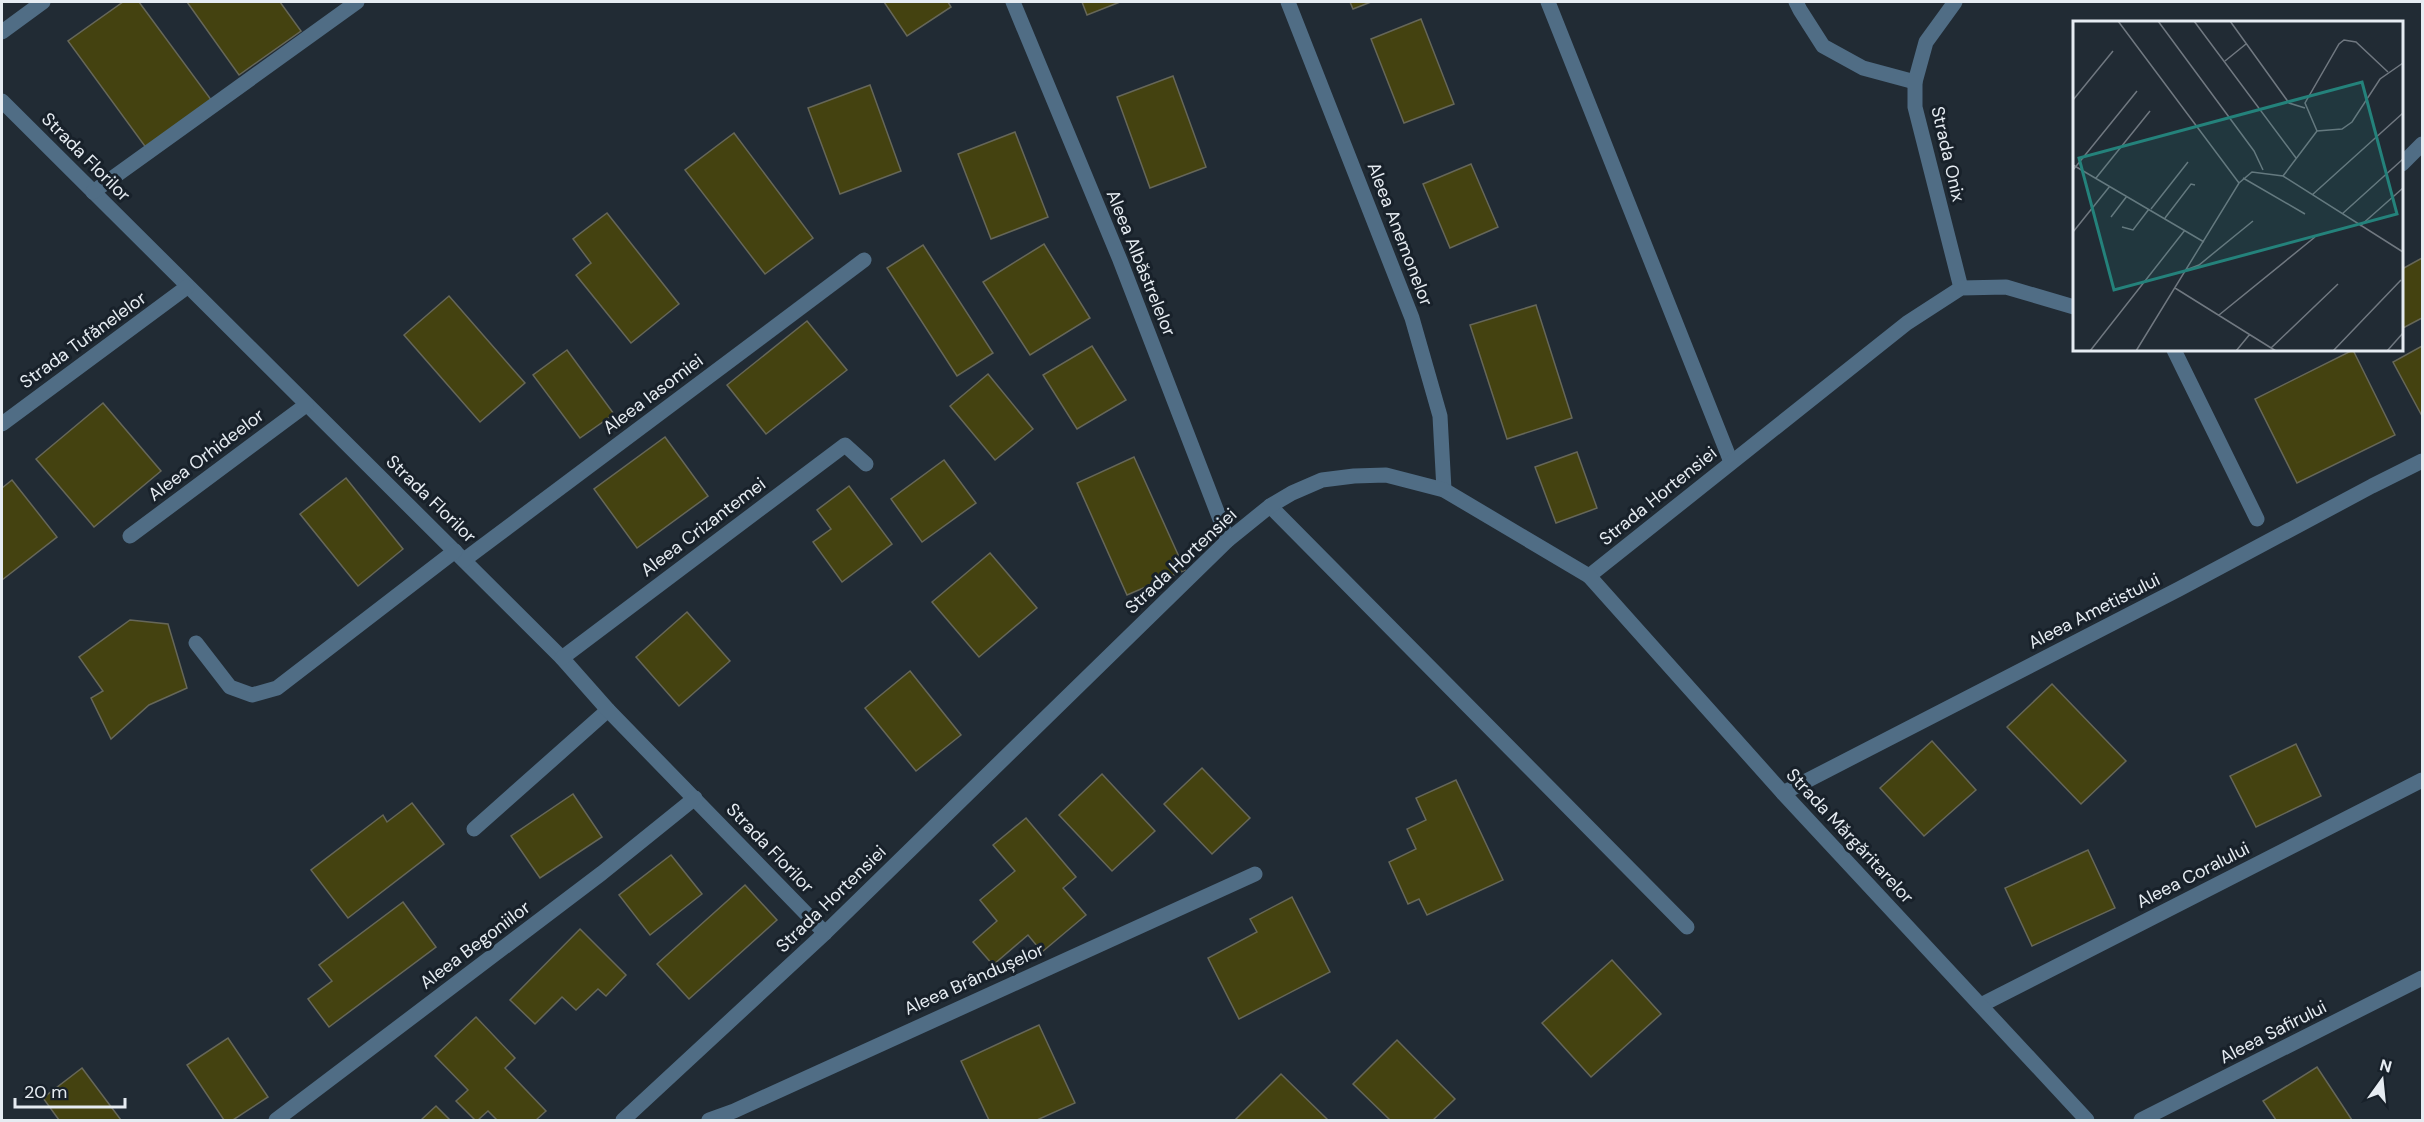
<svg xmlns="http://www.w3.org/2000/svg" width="2424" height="1122" viewBox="0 0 2424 1122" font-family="'DM Sans',sans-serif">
	<rect width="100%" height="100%" fill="#212b34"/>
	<g fill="#444210" stroke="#666759" stroke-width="1.5">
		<polygon points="123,2 139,2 212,101 147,149 68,41"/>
		<polygon points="187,2 280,2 301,31 239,75"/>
		<polygon points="884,2 948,2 951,7 907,36"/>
		<polygon points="1082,2 1120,2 1087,15"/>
		<polygon points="1350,2 1371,2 1353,9"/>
		<polygon points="1421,19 1454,104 1404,123 1371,39"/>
		<polygon points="1173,76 1206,167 1150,188 1117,97"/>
		<polygon points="870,85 901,171 840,194 808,108"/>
		<polygon points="1015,132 1048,217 991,239 958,154"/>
		<polygon points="734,133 813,238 765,274 685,170"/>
		<polygon points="1471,164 1498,227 1450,248 1423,184"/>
		<polygon points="607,213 679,304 631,343 576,275 591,263 573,239"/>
		<polygon points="1044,244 1090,318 1030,355 983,282"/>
		<polygon points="923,245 993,353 957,376 887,268"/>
		<polygon points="2422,258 2422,318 2403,328 2402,269"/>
		<polygon points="449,296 525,383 480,422 404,335"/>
		<polygon points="1536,305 1572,418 1507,439 1470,325"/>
		<polygon points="807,321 847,370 766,434 727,385"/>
		<polygon points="1092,346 1126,400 1077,429 1043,375"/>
		<polygon points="2422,346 2422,416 2393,362"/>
		<polygon points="567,350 614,414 580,438 533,375"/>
		<polygon points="2353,350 2395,435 2297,483 2255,399"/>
		<polygon points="988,374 1033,429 995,460 950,406"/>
		<polygon points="103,403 161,471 94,527 36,459"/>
		<polygon points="665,437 708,496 637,548 594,489"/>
		<polygon points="1577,452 1597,508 1556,523 1535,467"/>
		<polygon points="1134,457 1185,570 1127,595 1077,483"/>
		<polygon points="944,460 976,503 922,542 891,499"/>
		<polygon points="346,478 403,549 358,586 300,514"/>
		<polygon points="12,480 57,537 2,580 2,488"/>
		<polygon points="849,486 892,544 842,582 813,542 831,529 817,510"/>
		<polygon points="990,553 1037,608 979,657 932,602"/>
		<polygon points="687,612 730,661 679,706 636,657"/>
		<polygon points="130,620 168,624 187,688 149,705 111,739 91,698 103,691 79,657"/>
		<polygon points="910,671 961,735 916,771 865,708"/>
		<polygon points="2052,684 2126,761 2081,804 2007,727"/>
		<polygon points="1932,741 1976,790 1924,836 1880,788"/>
		<polygon points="2296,744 2321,796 2256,827 2230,776"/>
		<polygon points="1202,768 1250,818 1212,854 1164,804"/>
		<polygon points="1102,774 1155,831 1112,871 1059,815"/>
		<polygon points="1456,780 1503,880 1427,915 1419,899 1408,904 1389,862 1416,849 1407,829 1426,820 1416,798"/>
		<polygon points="573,794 602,837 540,878 511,836"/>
		<polygon points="412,803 444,844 348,918 311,870 383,815 387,822"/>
		<polygon points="1026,818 1076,877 1063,888 1086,915 1042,952 1028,935 993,965 973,942 997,921 980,900 1015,871 993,845"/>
		<polygon points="2088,850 2115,908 2032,946 2005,888"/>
		<polygon points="671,855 702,894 650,935 619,895"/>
		<polygon points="745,885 777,920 689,999 657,964"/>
		<polygon points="1292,897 1330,972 1239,1019 1208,958 1257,932 1250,919"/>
		<polygon points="403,902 436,947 329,1027 308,999 332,981 319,965"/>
		<polygon points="580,929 626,975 606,996 598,989 576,1010 562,997 535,1024 510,1000"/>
		<polygon points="1612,960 1661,1014 1591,1077 1542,1023"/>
		<polygon points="476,1017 515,1058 505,1068 546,1111 536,1120 497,1120 488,1111 478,1120 475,1120 456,1101 468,1090 435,1056"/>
		<polygon points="1039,1025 1075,1103 1037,1120 989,1120 961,1061"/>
		<polygon points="228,1038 268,1097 233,1120 224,1120 187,1065"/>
		<polygon points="1397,1040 1455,1099 1433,1120 1390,1120 1353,1084"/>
		<polygon points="2317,1067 2352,1120 2276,1120 2263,1101"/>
		<polygon points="82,1068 121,1120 59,1120 43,1098"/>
		<polygon points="1281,1074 1328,1120 1235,1120"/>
		<polygon points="436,1106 450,1120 421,1120"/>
	</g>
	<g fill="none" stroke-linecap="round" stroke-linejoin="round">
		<g stroke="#506d85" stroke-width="15">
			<polyline points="2174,350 2257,519"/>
			<polyline points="474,829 608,710"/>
		</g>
		<g stroke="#506d85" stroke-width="15">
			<polyline points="1013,2 1120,260 1228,540"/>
			<polyline points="1288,2 1412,318 1440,416 1444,490"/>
			<polyline points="1548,2 1731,462"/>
			<polyline points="1796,2 1800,10 1823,46 1863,68 1915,82"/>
			<polyline points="1955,2 1926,42 1915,82 1915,107 1961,288"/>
			<polyline points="2,32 43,2"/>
			<polyline points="2,101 562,658 608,710 825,933"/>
			<polyline points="2402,164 2422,144"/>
			<polyline points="93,192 357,2"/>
			<polyline points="2,424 187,287"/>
			<polyline points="1270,506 1687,927"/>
			<polyline points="130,536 306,405"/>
			<polyline points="464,560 864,260"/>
			<polyline points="1589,576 1907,323 1961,288 2006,287 2074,307"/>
			<polyline points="196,643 230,687 252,695 277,688 455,551"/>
			<polyline points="562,658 845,445 866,464"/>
			<polyline points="1783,793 2179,589 2372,486 2422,461"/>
			<polyline points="1981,1005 2422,780"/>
			<polyline points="276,1120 602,873 695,798"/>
			<polyline points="623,1120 825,933 1228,540 1270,506 1292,493 1322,480 1354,476 1386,475 1444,490 1589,576 1783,793 2087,1120"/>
			<polyline points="709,1120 734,1111 1255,874"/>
			<polyline points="2141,1120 2422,978"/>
		</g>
	</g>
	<g text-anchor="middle" stroke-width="6" stroke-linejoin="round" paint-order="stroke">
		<g font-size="18" fill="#e6ecf2" stroke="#18212a">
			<text transform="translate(1948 154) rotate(77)" y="6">Strada Onix</text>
			<text transform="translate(86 157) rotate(45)" y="6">Strada Florilor</text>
			<text transform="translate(1400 234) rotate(69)" y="6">Aleea Anemonelor</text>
			<text transform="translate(1141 263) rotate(68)" y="6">Aleea Albăstrelelor</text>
			<text transform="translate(83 340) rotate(-36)" y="6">Strada Tufănelelor</text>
			<text transform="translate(653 394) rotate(-37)" y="6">Aleea Iasomiei</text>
			<text transform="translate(206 455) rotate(-37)" y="6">Aleea Orhideelor</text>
			<text transform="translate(1658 496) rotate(-39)" y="6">Strada Hortensiei</text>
			<text transform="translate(431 499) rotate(44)" y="6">Strada Florilor</text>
			<text transform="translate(703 527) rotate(-37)" y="6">Aleea Crizantemei</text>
			<text transform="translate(1181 561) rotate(-43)" y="6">Strada Hortensiei</text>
			<text transform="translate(2094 611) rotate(-27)" y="6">Aleea Ametistului</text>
			<text transform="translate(1850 836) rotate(47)" y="6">Strada Mărgăritarelor</text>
			<text transform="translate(770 848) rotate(46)" y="6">Strada Florilor</text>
			<text transform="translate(2193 875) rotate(-27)" y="6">Aleea Coralului</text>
			<text transform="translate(831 899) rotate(-44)" y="6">Strada Hortensiei</text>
			<text transform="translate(475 945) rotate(-37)" y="6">Aleea Begoniilor</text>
			<text transform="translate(974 979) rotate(-24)" y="6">Aleea Brândușelor</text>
			<text transform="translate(2273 1032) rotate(-27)" y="6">Aleea Safirului</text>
		</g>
	</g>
	<g transform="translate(2073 21)">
		<rect width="330" height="330" fill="#212b34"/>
		<path fill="none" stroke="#707880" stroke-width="1.5" d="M45,0L166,162M85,0L181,130L190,149M121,0L223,137M157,0L216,82L232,87M152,40L173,23M0,79L40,30M244,110L232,82L266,23L271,19L283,21L315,51M0,144L131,221M0,149L64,70M210,155L244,110L269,108L279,101L307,58L330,42M23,157L77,90M170,157L232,193M239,174L330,92M78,188L115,141M269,193L330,138M38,196L54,175M92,197L118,163L122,164M287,205L330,167M49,206L60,209L76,188M0,211L37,165M113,249L126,244L180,200M102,267L203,330M146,294L242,216M198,327L265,263M17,330L112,209M63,330L166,162L179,151L210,155L330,231M163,330L177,313M260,330L328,259M314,330L330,312"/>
		<path fill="#24827b" fill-opacity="0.15" stroke="#24827b" stroke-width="3" d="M289,61L324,193L41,269L6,137Z"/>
		<rect width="330" height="330" fill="none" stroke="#e6ecf2" stroke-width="3"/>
	</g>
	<rect width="2424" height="1122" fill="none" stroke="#e6ecf2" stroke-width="6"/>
	<g transform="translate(2382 1080) rotate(15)" stroke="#18212a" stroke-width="4.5" paint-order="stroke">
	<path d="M0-4.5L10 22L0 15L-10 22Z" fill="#e6ecf2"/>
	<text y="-9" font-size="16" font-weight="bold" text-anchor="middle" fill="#e6ecf2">N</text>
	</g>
	<path d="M15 1098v9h110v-9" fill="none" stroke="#e6ecf2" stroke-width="3"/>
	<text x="24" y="1098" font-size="18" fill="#e6ecf2" stroke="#18212a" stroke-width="4.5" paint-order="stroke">20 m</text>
</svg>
